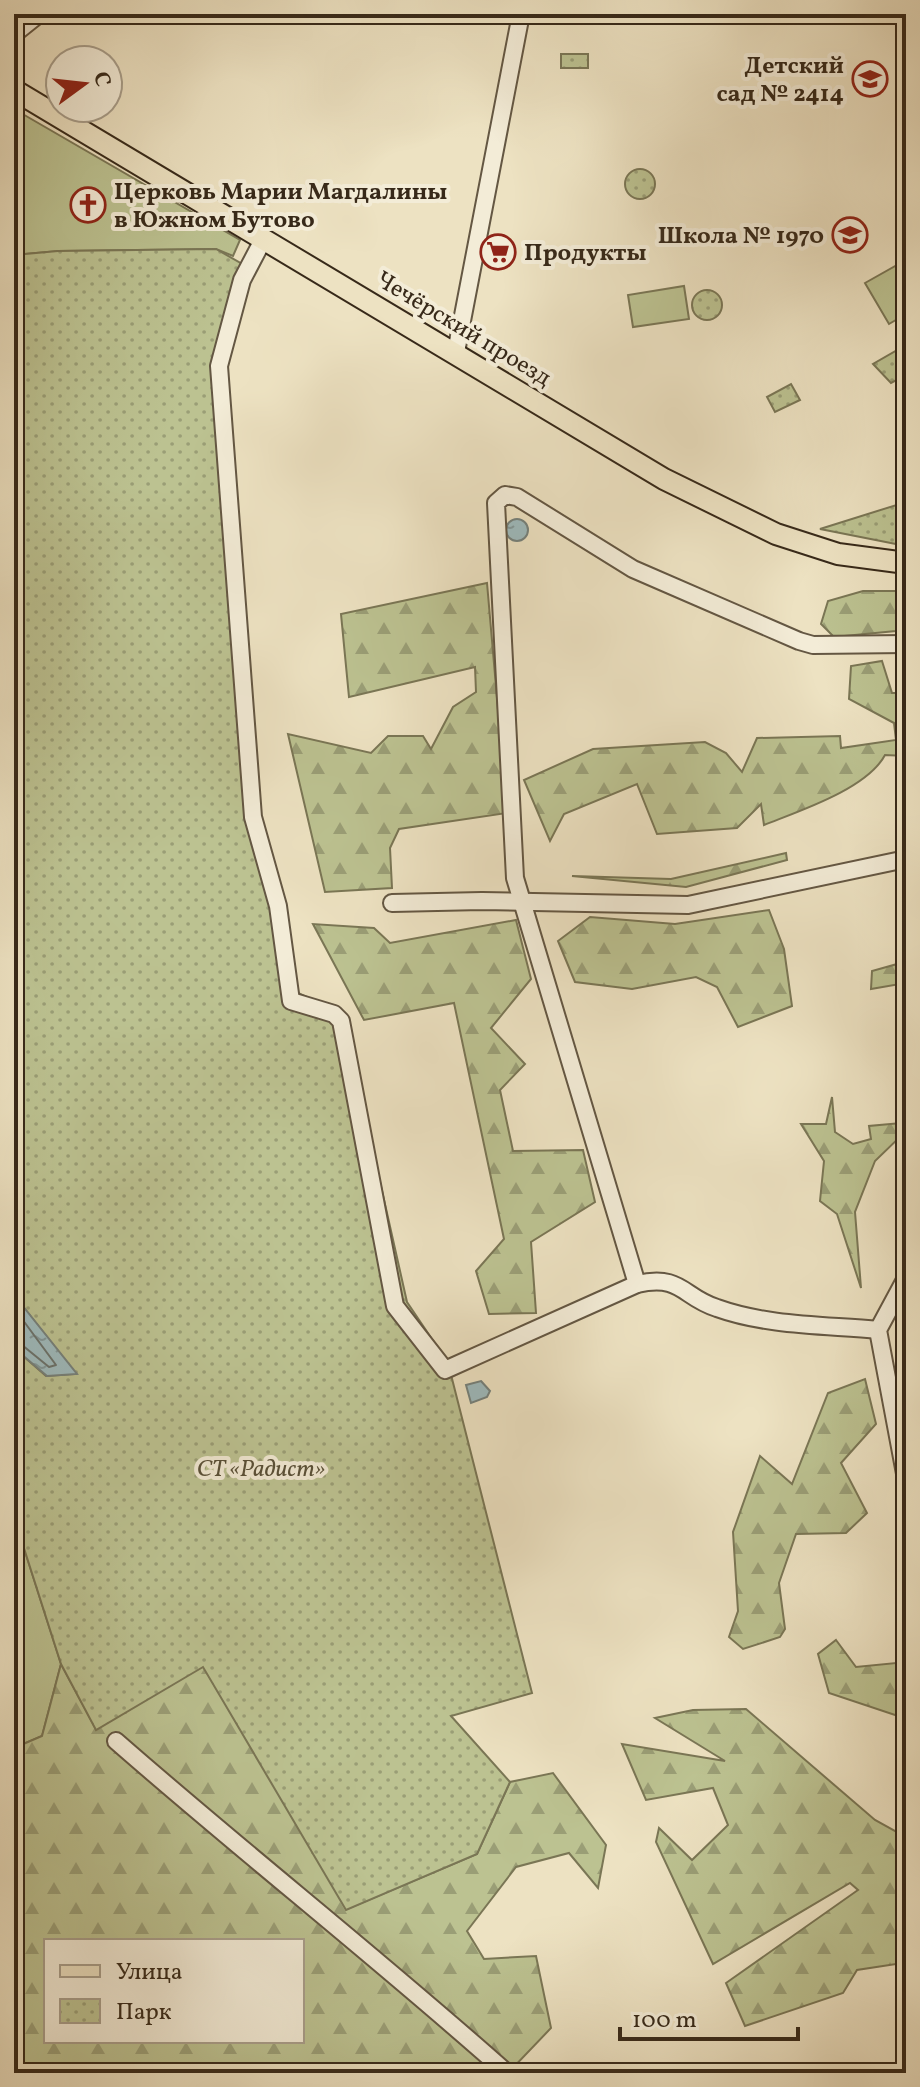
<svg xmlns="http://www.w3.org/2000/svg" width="920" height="2087" viewBox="0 0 920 2087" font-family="Vollkorn,serif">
	<defs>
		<pattern id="forest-firs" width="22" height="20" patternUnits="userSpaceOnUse" patternTransform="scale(2)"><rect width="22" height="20" fill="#bcc291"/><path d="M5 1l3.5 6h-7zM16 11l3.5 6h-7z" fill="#9a9e76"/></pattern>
		<pattern id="park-dots" width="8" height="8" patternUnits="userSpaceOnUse" patternTransform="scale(2)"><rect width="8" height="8" fill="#bcc291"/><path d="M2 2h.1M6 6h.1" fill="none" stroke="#9a9e76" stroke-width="1.8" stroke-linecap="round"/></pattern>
		<pattern id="water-ripples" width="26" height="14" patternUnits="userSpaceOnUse" patternTransform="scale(2)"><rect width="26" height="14" fill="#9ebbbe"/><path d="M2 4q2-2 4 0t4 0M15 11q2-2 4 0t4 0" fill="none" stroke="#82989a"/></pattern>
	</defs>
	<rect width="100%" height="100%" fill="#ede2c2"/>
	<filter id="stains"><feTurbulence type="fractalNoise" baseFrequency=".0025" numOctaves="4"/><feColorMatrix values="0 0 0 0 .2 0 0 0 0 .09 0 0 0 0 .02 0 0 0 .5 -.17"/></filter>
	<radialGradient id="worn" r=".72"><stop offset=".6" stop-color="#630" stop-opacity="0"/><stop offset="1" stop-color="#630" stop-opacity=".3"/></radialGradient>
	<g fill="#bcc291" stroke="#7a7655" stroke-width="2">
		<polygon points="14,109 240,240 233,256 216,249 59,251 14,255"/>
		<polygon points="906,260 906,314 889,324 865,283"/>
		<polygon points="684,286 689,319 633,327 628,295"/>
		<polygon points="14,1517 61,1664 42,1736 14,1748"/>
	</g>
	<g fill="url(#forest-firs)" stroke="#7a7655" stroke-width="2" fill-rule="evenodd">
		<polygon points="487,583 507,813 399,829 390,848 392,888 325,892 288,734 371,753 388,736 423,736 431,749 453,707 476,692 475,667 349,697 341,614"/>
		<polygon points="863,591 906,591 906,626 896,631 834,637 821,624 828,601"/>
		<path d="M882,661L892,693H906V756L885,755C867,789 799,811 764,825L761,804L737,828L657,834L637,784L564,814L550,841L524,780L593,749L705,742L726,753L742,772L757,738L840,736L841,748L896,740L894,723L849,699L851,666Z"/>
		<polygon points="786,853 787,860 686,887 572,876 671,879"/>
		<polygon points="769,910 784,949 792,1006 738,1027 717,987 696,977 632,989 575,982 558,941 590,917 675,924"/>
		<polygon points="516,920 531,979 491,1028 525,1064 500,1090 513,1151 583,1150 595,1202 531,1242 536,1313 489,1314 476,1271 504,1239 454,1003 364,1020 313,924 374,928 390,943"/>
		<polygon points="906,953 906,983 871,989 872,971 897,964"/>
		<polygon points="832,1097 835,1132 853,1144 871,1139 869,1126 901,1123 903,1134 875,1161 855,1212 861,1288 837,1214 820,1201 824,1161 801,1124 826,1124"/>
		<polygon points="865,1379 876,1424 841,1463 867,1513 846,1533 796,1534 779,1583 785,1629 780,1637 743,1649 729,1637 738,1611 733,1532 760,1456 792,1484 828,1393"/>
		<polygon points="836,1640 856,1667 906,1662 906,1715 895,1715 829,1693 818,1654"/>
		<path d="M61,1664L96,1729L203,1666L347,1909L477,1854L510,1782L553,1773L606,1845L598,1888L569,1853L516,1867L467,1931L484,1959L536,1956L551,2028L508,2073H14V1748L42,1736ZM46,1941H302V2041H46Z"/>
		<polygon points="746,1709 875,1820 906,1837 906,1969 896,1964 857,1970 843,1993 745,2026 726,1983 858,1890 850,1883 713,1964 656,1842 659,1828 692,1860 728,1825 713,1788 646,1800 622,1744 725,1761 655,1718 693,1710"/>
	</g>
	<g fill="url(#park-dots)" stroke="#7a7655" stroke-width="2">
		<rect x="561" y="54" width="27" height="14"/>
		<circle cx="640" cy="184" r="15"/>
		<polygon points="216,249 251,269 222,367 261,817 298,993 342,1013 407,1302 448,1363 532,1693 451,1716 510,1782 477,1854 346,1910 203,1667 96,1730 61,1664 14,1517 14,1348 46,1376 76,1374 14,1295 14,255 58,251"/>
		<circle cx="707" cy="305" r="15"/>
		<polygon points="906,345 906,375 891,383 873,364"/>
		<polygon points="791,384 800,400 775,412 767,397"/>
		<polygon points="906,502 906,546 820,529"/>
	</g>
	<g fill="url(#water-ripples)" stroke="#75817c" stroke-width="2">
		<circle cx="517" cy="530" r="11"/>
		<polygon points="14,1295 77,1374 47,1376 14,1348"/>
		<polygon points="481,1381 490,1391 487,1397 471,1403 466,1385"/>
	</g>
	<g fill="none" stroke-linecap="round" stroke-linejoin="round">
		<polyline stroke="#6a726c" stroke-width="2" points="14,1308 56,1365 49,1367 22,1345 14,1343"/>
		<defs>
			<g id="minor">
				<polyline points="14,34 39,14"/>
				<path d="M263,240L242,280L219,366L253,817L278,906L291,1001L334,1014L341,1021L395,1306L445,1370L637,1284C682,1274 682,1297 717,1308C767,1326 825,1325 878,1330"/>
				<polyline points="456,352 521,14"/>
				<polyline points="392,903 482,901 688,905 906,859"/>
				<polyline points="906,1278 878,1330 906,1479"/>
				<polyline points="637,1284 515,878 496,503 505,495 517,497 633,569 799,641 813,645 906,644"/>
				<path d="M116,1741C245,1854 379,1959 507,2073"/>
			</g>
			<polyline id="major" points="14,90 664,479 776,534 838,554 906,563"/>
		</defs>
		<use href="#minor" stroke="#645743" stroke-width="20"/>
		<use href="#major" stroke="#372919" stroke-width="24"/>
		<use href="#minor" stroke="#f3ecd7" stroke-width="16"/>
		<use href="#major" stroke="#ede2c2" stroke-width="20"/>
	</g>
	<defs>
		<symbol id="school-ring" viewBox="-11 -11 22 22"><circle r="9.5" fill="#f3ecd7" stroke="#8f2418" stroke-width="1.5"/><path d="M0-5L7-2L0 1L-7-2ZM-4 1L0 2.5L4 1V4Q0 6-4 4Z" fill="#8f2418"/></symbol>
		<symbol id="church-ring" viewBox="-11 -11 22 22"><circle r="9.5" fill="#f3ecd7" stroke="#8f2418" stroke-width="1.5"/><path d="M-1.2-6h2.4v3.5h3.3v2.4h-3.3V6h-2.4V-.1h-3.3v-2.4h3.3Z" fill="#8f2418"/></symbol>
		<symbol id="supermarket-ring" viewBox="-11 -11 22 22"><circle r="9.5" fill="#f3ecd7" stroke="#8f2418" stroke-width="1.5"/><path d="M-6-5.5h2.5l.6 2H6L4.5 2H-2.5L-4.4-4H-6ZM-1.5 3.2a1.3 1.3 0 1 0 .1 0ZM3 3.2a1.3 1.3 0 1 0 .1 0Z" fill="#8f2418"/></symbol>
	</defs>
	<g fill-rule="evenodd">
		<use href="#school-ring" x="850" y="59" width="40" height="40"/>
		<use href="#church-ring" x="68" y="185" width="40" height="40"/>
		<use href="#school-ring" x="830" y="215" width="40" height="40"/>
		<use href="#supermarket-ring" x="478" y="232" width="40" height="40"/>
	</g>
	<g text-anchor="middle" stroke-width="8" stroke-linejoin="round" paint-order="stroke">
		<g font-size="24" font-weight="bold" fill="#372919" stroke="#f3ecd7" text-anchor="end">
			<text x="844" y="73">Детский<tspan x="844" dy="28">сад № 2414</tspan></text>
			<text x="114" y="199" text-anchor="start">Церковь Марии Магдалины<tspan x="114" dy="28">в Южном Бутово</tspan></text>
			<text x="824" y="243">Школа № 1970</text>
			<text x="524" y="260" text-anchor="start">Продукты</text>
		</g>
		<g font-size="24" fill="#372919" stroke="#f3ecd7">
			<text transform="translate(464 328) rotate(31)" y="8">Чечёрский проезд</text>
		</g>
		<g font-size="24" font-style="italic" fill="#584f37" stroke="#f3ecd7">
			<text x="261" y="1476">СТ «Радист»</text>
		</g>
	</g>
	<rect width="920" height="2087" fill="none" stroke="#ede2c2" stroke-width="48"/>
	<rect x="16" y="16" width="888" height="2055" fill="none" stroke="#372919" stroke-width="4"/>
	<rect x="24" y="24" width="872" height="2039" fill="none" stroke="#372919" stroke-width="2"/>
	<rect x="44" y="1939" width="260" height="104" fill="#f3ecd7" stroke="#a89e8b" stroke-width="2"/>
	<rect x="60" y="1965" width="40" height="12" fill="#ede2c2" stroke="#a89e8b" stroke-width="2"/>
	<text x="116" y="1979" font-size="24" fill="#372919">Улица</text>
	<rect x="60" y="1999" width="40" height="24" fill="url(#park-dots)" stroke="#a89e8b" stroke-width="2"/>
	<text x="116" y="2019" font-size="24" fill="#372919">Парк</text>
	<g transform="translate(84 84) rotate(75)"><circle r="38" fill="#f3ecd7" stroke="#a89e8b" stroke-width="2"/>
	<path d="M0-6L14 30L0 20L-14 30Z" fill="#8f2418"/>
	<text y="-12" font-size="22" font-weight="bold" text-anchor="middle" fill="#372919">С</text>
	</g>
	<path d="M620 2027v12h178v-12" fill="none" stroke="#372919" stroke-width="4"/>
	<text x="632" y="2027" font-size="24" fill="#372919" stroke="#f3ecd7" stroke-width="6" paint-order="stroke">100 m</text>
	<rect width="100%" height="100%" filter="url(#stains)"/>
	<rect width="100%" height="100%" fill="url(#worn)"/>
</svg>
